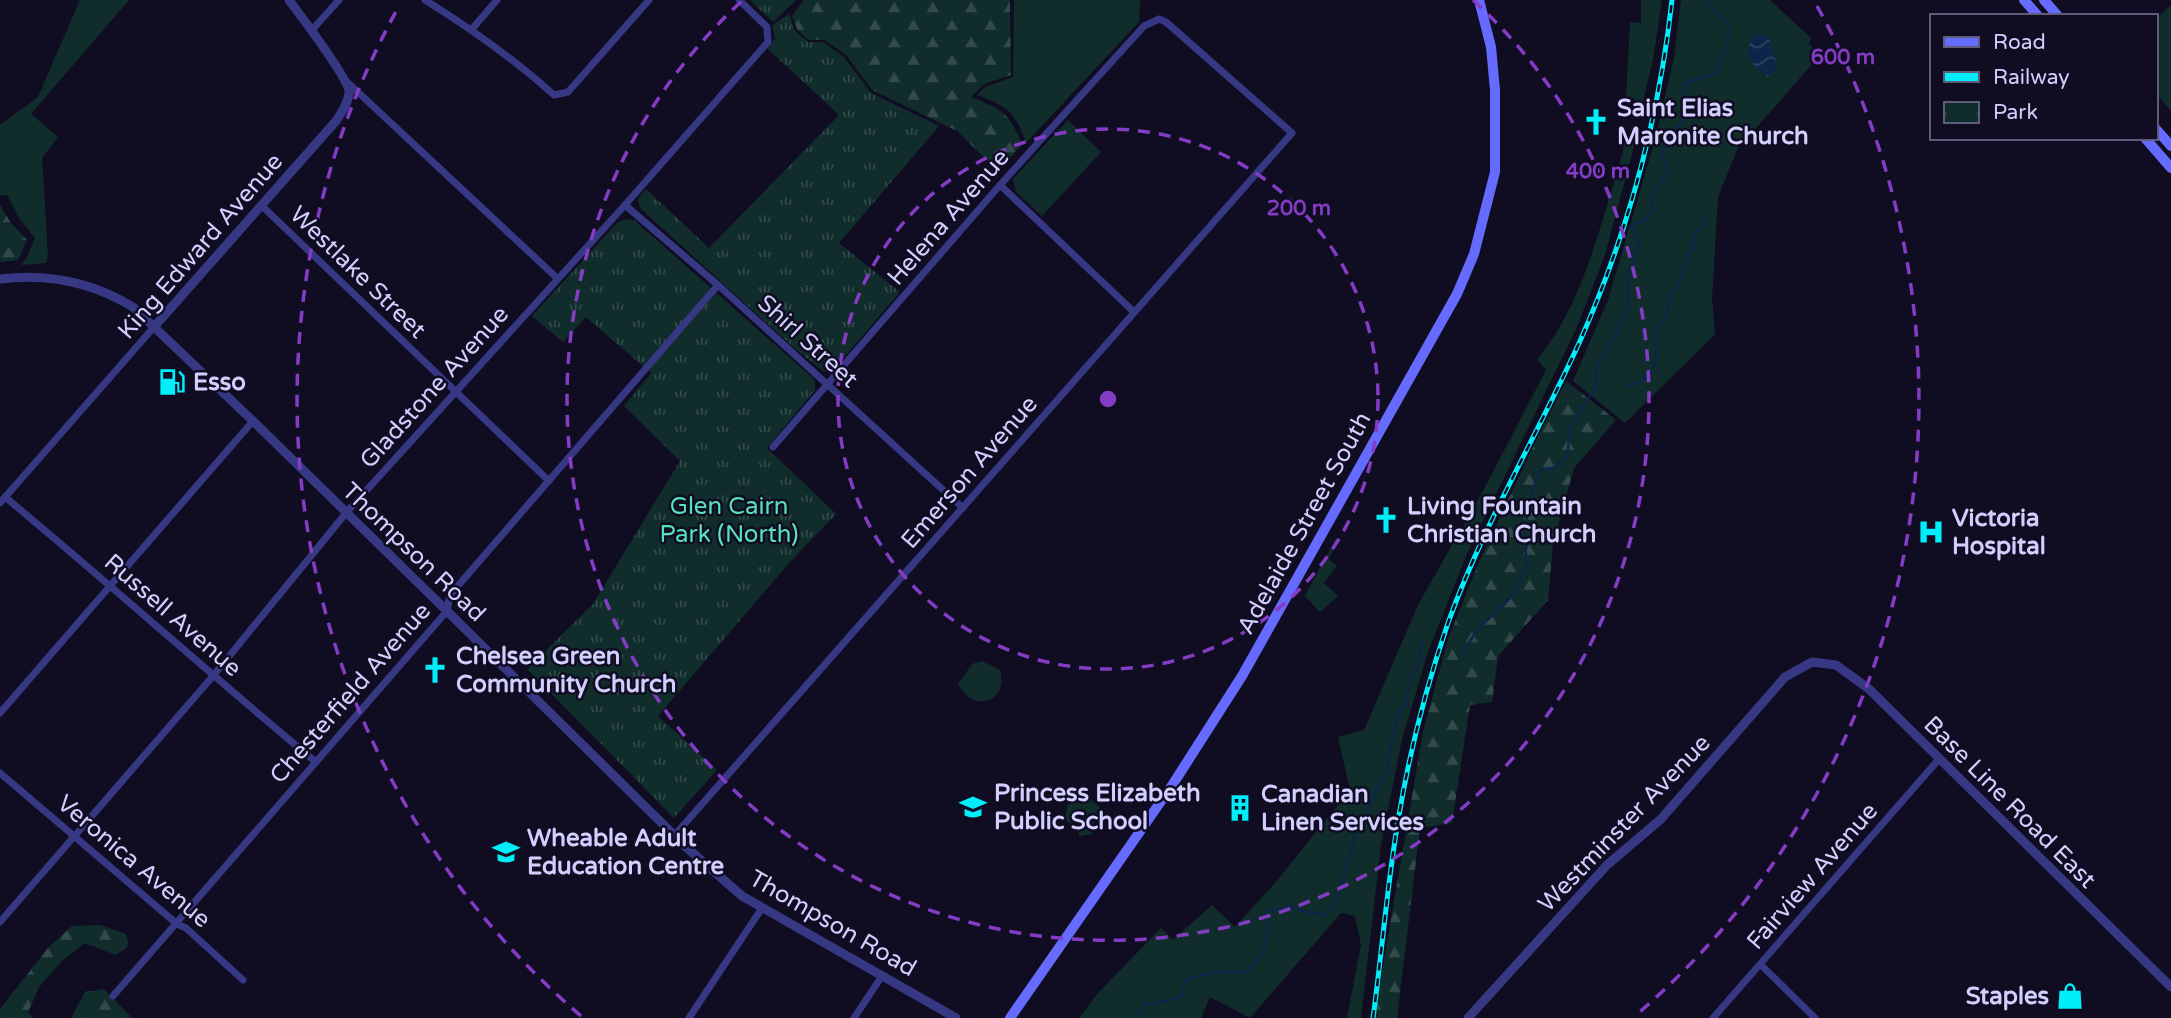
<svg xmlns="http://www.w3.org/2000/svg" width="2171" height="1018" viewBox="0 0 2171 1018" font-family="'Varela Round',sans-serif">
	<defs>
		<pattern id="forest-firs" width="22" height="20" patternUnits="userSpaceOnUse" patternTransform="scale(1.75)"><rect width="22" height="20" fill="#102d2b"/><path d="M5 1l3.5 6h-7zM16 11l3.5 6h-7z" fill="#324a4b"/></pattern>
		<pattern id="park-tufts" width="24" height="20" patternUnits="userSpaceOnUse" patternTransform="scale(1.75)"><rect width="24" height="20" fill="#102d2b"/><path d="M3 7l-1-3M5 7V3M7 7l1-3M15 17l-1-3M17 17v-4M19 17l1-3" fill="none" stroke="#324a4b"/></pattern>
		<pattern id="water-waves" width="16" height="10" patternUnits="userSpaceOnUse" patternTransform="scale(1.75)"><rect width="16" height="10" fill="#0b2649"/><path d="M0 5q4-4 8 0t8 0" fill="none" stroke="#2e4464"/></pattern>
	</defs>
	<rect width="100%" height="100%" fill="#100d23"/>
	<g fill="#102d2b">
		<polygon points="80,0 129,0 31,114 58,137 42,158 48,256 46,263 21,265 27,257 35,238 19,218 7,195 0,195 0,125 38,97"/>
		<path d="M1014,0H1140L1139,22L1026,143C1015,112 1008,106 977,95L985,87L1013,77Z"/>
		<polygon points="1641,0 1662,0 1653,60 1641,110 1635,108 1635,99 1626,98 1630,22 1641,23"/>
		<polygon points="1681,0 1770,0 1811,38 1809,44 1820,55 1737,150 1718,197 1712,299 1715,334 1625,423 1573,381 1608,300 1655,140 1674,58"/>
		<polygon points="2171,5 2171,111 2155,93 2155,20"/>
		<polygon points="1068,120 1101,152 1042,216 1016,192 1013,179"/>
		<path d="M1624,137L1636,139L1605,255L1577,327L1466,556L1428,652L1402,739L1381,845L1361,1018H1347L1361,945L1355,916L1341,913L1250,1018L1210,997L1201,1018H1079L1098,993L1161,928L1173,940L1212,905L1235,927L1275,883L1350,790L1338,737L1364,730L1419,603L1484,489L1546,370L1537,359C1583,307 1602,218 1623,152Z"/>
		<polygon points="1336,538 1340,540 1328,559 1337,566 1324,583 1338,596 1320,612 1305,596"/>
		<path d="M982,661L1000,670C1009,701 974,715 958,684L972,664Z"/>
		<path d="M1079,796C1089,797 1094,802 1101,809L1091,828L1093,834L1079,836L1078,831L1065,819L1068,804Z"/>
	</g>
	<g fill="url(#forest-firs)">
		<path d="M804,0H1010L1011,75L984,84L971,97C1002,110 1009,111 1022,145L998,171L957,131L872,90L846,55L825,40H808L797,29L792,16Z"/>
		<polygon points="0,205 11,223 27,240 18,260 0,262"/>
		<polygon points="1566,381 1616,420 1574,468 1553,545 1548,600 1498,656 1492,702 1470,705 1452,823 1420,828 1397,1018 1374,1018 1423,732 1448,639 1479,562 1531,451"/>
		<polygon points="100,925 126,934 129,945 116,955 85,943 63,960 39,987 28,1012 33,1018 0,1018 0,1009 48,948 72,926"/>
		<polygon points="104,989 132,1018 71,1018 85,992"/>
	</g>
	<g fill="url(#park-tufts)">
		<polygon points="750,0 796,0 773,22"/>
		<polygon points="789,14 795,31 808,42 823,42 844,57 871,93 939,126 839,243 900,292 833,370 824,372 793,347 640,208 638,199 646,189 709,248 839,115 768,49 775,38 772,25"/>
		<polygon points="626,219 635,221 815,380 815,390 767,448 836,514 790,562 658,716 717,770 674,818 527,669 593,604 680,461 624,406 651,373 586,317 563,342 532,316 617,223"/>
	</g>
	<path fill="url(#water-waves)" d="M1763,34L1769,37L1776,62L1775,71L1767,77C1753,66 1741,53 1754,35Z"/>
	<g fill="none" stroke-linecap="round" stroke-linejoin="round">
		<g stroke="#0b2649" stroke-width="2.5">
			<polyline points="1628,387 1647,377 1652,371 1657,359 1655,333 1667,314 1671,292 1677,287 1689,253 1695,247 1691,243 1697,230 1702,229 1707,218"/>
			<polyline points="1460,656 1478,629 1513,595 1527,567 1524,531 1533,489 1541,470 1556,467 1568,454 1569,431 1578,413 1595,389 1597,366 1621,325 1628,305 1628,278 1639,245 1631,226 1647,219 1654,210 1651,197 1669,171 1662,153 1687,113 1684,83 1716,73 1727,47 1729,26 1707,0"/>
			<path d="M1134,1018L1145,1003L1153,1004L1181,997L1186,979L1215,972H1246C1270,950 1267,942 1267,911L1289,907L1325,916L1339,895L1357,830L1367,812L1375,791L1388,772L1389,755L1399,711L1407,703L1408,685L1419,661L1422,639"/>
		</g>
		<g stroke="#373884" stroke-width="7">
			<path d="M425,0C470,28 514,59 554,95L568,92L649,0"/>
			<polyline points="472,29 497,0"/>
			<polyline points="312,30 339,0"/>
			<polyline points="345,80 557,278"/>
			<polyline points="1000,185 1134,312"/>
			<polyline points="625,205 718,285 963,508"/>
			<polyline points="262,206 549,481"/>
			<path d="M5,497C110,584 211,675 316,762"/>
			<polyline points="0,503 154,327"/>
			<polyline points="0,713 253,421"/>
			<polyline points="0,773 177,924 186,928 243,980"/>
			<polyline points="674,836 1292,133 1166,22 1159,19 1144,26 1000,185 773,447"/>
			<polyline points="0,922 213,676 346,513 625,205 768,42 767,27 739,0"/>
			<polyline points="1761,965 1815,1018"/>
			<polyline points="113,996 447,611 450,595 718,285"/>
			<polyline points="689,1018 762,908"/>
			<polyline points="854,1018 882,976"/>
			<polyline points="1713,1018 1939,759"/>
		</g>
		<g stroke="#373884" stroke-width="9">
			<path d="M0,279C47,273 92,282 133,307L253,421L447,611L686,847L742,896L956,1018"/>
			<path d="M154,327L336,121C341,113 350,101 349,91C347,76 300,15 289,0"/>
			<polyline points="1468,1018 1607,865 1661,819 1785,677 1812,662 1836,665 1869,689 2171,987"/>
		</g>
		<g stroke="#666bff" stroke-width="10">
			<polyline points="2024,0 2038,16"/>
			<polyline points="2044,0 2058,16"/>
			<polyline points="2155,128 2171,146"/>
			<polyline points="2145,138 2171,168"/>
			<polyline points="1010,1018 1173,784 1242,676 1457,294 1474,254 1495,172 1495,90 1491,47 1479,0"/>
		</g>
		<defs>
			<path id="rail" d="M1373,1018C1382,952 1387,886 1398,821C1409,754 1426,687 1448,623C1483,525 1537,436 1580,341C1628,233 1659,117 1672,0"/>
		</defs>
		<use href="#rail" stroke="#00eefa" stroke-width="5"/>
		<use href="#rail" stroke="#100d23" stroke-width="2.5" stroke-dasharray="8" stroke-linecap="butt"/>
	</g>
	<g fill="none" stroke="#843cc5" stroke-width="3.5" stroke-dasharray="12 9">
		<circle cx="1108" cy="399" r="270"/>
		<path d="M1473 0A541 541 0 1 1 743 0"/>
		<path d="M581 1016A811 811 0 0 1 399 6M1817 6A811 811 0 0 1 1635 1016"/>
	</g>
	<defs>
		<symbol id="church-bare" viewBox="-9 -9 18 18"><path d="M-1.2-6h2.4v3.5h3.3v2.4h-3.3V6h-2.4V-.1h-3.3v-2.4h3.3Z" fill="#00eefa" stroke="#100d23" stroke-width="2.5" paint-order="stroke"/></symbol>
		<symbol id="fuel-bare" viewBox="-9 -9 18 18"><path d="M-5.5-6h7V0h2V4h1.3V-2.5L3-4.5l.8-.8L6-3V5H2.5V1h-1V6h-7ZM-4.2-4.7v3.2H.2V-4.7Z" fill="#00eefa" stroke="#100d23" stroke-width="2.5" paint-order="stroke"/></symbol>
		<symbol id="hospital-bare" viewBox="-9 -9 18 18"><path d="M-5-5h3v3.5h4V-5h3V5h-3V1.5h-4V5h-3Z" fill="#00eefa" stroke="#100d23" stroke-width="2.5" paint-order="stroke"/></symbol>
		<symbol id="school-bare" viewBox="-9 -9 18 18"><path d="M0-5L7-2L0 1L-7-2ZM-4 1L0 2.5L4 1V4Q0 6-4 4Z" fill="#00eefa" stroke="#100d23" stroke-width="2.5" paint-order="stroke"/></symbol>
		<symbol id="building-bare" viewBox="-9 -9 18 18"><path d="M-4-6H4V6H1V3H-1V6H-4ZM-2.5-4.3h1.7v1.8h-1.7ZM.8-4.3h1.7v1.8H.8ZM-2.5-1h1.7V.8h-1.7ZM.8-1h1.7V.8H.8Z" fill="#00eefa" stroke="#100d23" stroke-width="2.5" paint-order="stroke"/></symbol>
		<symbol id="shop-bare" viewBox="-9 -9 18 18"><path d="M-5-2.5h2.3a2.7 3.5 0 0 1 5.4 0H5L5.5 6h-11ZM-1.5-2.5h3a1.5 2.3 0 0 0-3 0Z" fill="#00eefa" stroke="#100d23" stroke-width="2.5" paint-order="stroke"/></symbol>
	</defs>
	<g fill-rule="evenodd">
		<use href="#church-bare" x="1577" y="103" width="38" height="38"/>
		<use href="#fuel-bare" x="153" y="363" width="38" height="38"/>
		<use href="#church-bare" x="1367" y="501" width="38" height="38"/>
		<use href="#hospital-bare" x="1912" y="513" width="38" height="38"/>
		<use href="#church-bare" x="416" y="651" width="38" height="38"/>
		<use href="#school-bare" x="954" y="788" width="38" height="38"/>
		<use href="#building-bare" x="1221" y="789" width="38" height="38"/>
		<use href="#school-bare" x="487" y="833" width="38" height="38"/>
		<use href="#shop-bare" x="2051" y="977" width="38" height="38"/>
	</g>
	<g text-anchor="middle" stroke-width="5" stroke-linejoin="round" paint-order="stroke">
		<g font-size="24" font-weight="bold" fill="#d2cfff" stroke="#100d23" text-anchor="start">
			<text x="1617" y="116">Saint Elias<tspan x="1617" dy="28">Maronite Church</tspan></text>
			<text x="193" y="390">Esso</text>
			<text x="1407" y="514">Living Fountain<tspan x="1407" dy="28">Christian Church</tspan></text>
			<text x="1952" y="526">Victoria<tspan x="1952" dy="28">Hospital</tspan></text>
			<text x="456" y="664">Chelsea Green<tspan x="456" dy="28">Community Church</tspan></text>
			<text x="994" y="801">Princess Elizabeth<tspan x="994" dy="28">Public School</tspan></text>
			<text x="1261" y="802">Canadian<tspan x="1261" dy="28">Linen Services</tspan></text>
			<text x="527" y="846">Wheable Adult<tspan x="527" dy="28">Education Centre</tspan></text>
			<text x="2049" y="1004" text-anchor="end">Staples</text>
		</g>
		<g font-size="24" fill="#d2cfff" stroke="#100d23">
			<text transform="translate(948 217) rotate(-49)" y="8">Helena Avenue</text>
			<text transform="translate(200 246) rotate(-49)" y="8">King Edward Avenue</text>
			<text transform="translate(358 272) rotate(44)" y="8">Westlake Street</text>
			<text transform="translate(808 341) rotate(42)" y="8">Shirl Street</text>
			<text transform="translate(434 387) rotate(-48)" y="8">Gladstone Avenue</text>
			<text transform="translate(969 472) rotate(-49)" y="8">Emerson Avenue</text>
			<text transform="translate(1304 523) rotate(-61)" y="8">Adelaide Street South</text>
			<text transform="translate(414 552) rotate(44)" y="8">Thompson Road</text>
			<text transform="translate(173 615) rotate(41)" y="8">Russell Avenue</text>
			<text transform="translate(350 693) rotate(-49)" y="8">Chesterfield Avenue</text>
			<text transform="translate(2010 802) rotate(45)" y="8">Base Line Road East</text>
			<text transform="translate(1624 823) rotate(-46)" y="8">Westminster Avenue</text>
			<text transform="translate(134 861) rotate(40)" y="8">Veronica Avenue</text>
			<text transform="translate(1812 876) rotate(-49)" y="8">Fairview Avenue</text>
			<text transform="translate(833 923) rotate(30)" y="8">Thompson Road</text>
		</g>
		<g font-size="24" fill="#58e2b9" stroke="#100d23">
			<text x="729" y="514">Glen Cairn<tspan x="729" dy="28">Park (North)</tspan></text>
		</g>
	</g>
	<circle cx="1108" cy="399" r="10" fill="#843cc5" stroke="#100d23" stroke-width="3.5"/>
	<g font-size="21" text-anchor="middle" font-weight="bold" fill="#843cc5" stroke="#100d23" stroke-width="5" stroke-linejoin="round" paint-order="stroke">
		<text x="1843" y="64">600 m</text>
		<text x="1598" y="178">400 m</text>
		<text x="1299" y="215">200 m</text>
	</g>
	<rect x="1930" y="14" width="228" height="126" fill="#100d23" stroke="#5e5b7b" stroke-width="2"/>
	<rect x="1944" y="37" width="35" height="10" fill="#666bff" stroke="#5e5b7b" stroke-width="2"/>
	<text x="1993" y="49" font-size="21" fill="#d2cfff">Road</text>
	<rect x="1944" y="72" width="35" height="10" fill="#00eefa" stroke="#5e5b7b" stroke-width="2"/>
	<text x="1993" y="84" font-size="21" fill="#d2cfff">Railway</text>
	<rect x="1944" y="102" width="35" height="21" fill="url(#park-tufts)" stroke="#5e5b7b" stroke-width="2"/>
	<text x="1993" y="119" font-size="21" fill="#d2cfff">Park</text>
</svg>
